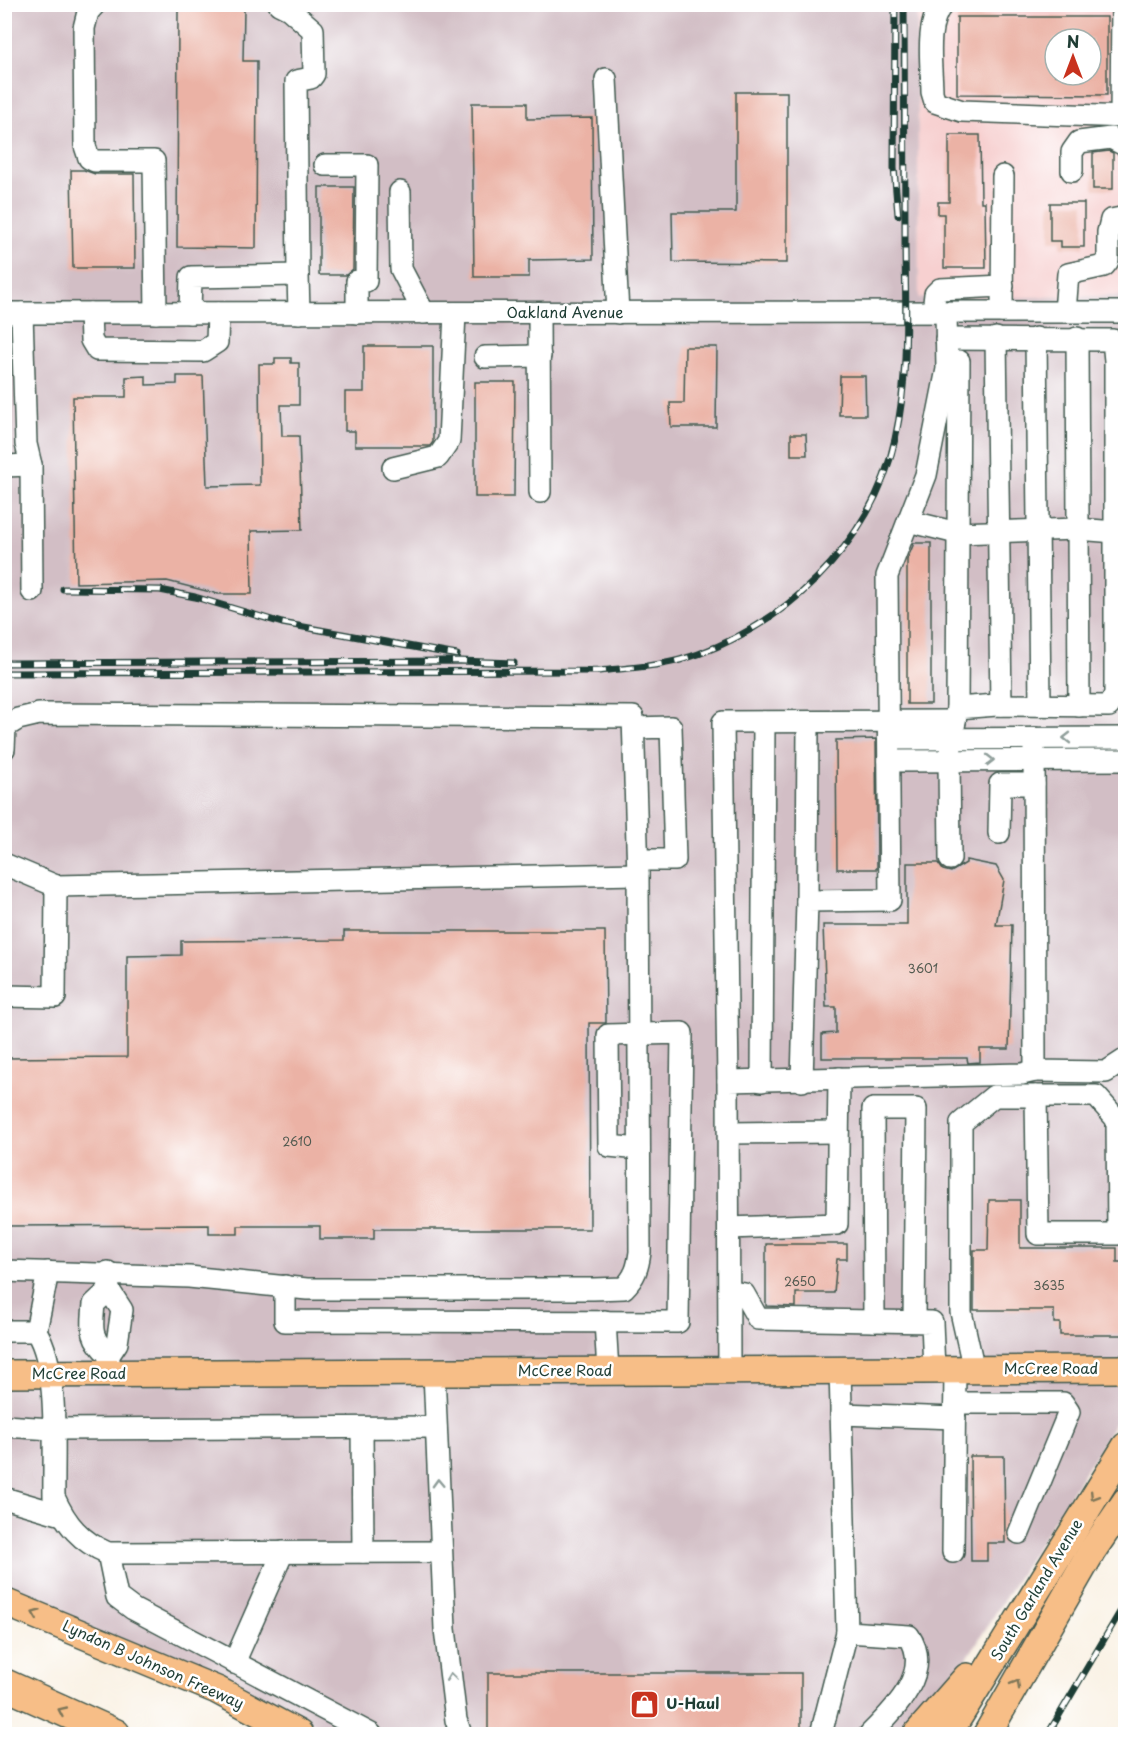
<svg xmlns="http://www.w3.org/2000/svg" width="1130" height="1739" viewBox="0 0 1130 1739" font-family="'Playpen Sans',sans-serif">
	<rect width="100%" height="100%" fill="#fff"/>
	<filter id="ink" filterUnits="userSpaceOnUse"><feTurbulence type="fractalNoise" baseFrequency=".0167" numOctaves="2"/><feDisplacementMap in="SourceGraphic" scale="12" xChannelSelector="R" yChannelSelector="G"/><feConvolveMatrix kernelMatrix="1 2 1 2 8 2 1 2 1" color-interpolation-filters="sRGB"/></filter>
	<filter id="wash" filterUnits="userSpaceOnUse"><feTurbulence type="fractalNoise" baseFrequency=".008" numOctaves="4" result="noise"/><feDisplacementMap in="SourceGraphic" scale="24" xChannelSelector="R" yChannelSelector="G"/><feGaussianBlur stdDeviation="1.35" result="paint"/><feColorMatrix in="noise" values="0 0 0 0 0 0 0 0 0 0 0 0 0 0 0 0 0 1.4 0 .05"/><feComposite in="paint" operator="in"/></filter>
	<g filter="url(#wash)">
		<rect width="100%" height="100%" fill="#f9f1e3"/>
		<path fill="#f7d0d0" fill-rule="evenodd" d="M917,5H1125V296L919,298ZM1055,39H1091V75H1055Z"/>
		<polygon fill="#d2bec5" points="4,5 917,5 919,298 1125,296 1125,1407 926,1724 910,1734 340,1734 5,1601"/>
		<g id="blocks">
			<g fill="#ebb2a5" fill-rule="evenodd">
				<polygon points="178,9 244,9 243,61 257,61 256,248 177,247"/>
				<path d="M957,17H1107V95L957,94ZM1055,39H1091V75H1055Z"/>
				<polygon points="736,92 787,92 787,263 673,262 672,212 736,212"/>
				<polygon points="472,103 527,103 527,119 592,118 593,259 529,260 529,277 474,277"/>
				<polygon points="949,135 980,135 981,202 985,202 986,268 944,268 944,214 938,214 938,202 949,202"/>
				<polygon points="1109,151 1113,153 1113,189 1093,189 1093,153"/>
				<polygon points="71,170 84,170 95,174 134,174 135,268 73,268"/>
				<polygon points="319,187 354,187 353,269 346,275 319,275"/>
				<polygon points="1050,203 1084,203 1084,247 1061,247 1061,241 1050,241"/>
				<polygon points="364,346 433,346 433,442 430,446 355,446 355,431 345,431 345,392 364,392"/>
				<polygon points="685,347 717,347 716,427 671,427 670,403 684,403"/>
				<polygon points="275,358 291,358 291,363 299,363 299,405 281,405 282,436 299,436 302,530 251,531 252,594 218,594 167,581 76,583 73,397 126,397 126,377 146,376 146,385 177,384 177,376 203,376 207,486 260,485 259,364 275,364"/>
				<polygon points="840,376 865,376 866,415 839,415"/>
				<polygon points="475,382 515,382 514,497 475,497"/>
				<polygon points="791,434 806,434 807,455 791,455"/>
				<polygon points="914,543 931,543 931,704 907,704 907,560"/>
				<polygon points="876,739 877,869 837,869 836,740"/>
				<polygon points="966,860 996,866 1004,880 996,925 1012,925 1009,1049 980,1049 980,1062 968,1063 967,1058 822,1058 822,1034 836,1033 836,1007 826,1007 823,925 907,925 907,863 938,863 943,870 951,872 966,863"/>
				<polygon points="344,931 605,931 606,1023 589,1023 590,1229 374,1229 374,1239 320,1239 320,1226 238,1226 238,1234 209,1234 209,1225 4,1226 4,1058 127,1057 127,956 181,955 181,941 344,940"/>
				<polygon points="989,1200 1020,1200 1020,1248 1117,1248 1117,1262 1125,1262 1125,1335 1060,1335 1060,1323 1054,1323 1054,1310 974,1310 974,1250 988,1250"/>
				<polygon points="766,1244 847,1244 847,1259 837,1259 834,1293 796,1293 796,1307 766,1306"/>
				<polygon points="970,1456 1004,1456 1005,1543 987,1543 987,1561 971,1561"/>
				<rect x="488" y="1673" width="313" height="61"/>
			</g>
		</g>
	</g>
	<g filter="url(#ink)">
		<use href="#blocks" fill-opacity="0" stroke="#40584e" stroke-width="1.5"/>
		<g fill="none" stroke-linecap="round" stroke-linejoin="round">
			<defs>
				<g id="minor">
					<polyline points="95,4 88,12 84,28 85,146 89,158 95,161 154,161 156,313"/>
					<path d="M943,4C924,23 932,68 932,92L935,102L962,111L1126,117"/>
					<polyline points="606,79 618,313"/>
					<polyline points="1121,116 1122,4"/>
					<polyline points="325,165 367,165 366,281 357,281 357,313"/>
					<polyline points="1072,171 1072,152 1079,142 1111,138 1126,146"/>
					<polyline points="400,192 401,269 424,313"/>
					<polyline points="298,275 299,313"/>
					<polyline points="933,312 935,294 940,289 1003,286"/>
					<polyline points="1002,312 1003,176"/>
					<polyline points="1065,312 1068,274 1104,266 1108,261 1108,232 1111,220 1126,217"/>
					<polyline points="4,313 1126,312"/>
					<polyline points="22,313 26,444 31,465 32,591"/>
					<polyline points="90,313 91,340 97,350 203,351 217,342 218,313"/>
					<polyline points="190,313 191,277 298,275 296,81 311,78 314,74 313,30 289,9 279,4"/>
					<polyline points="539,313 540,492"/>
					<polyline points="996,338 1001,705"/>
					<polyline points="1036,338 1040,705"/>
					<polyline points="1077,338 1079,706"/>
					<polyline points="946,339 1113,340 1115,361 1115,694 1109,706 997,705 957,708 949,760 950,859"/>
					<polyline points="485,357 540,356"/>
					<polyline points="4,466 31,465"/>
					<polyline points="393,468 438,457 449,441 455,313"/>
					<polyline points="908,521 957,533 1078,529 1115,532"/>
					<polyline points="957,708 959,361"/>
					<polyline points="634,728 671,727 675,860 638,860"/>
					<polyline points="1034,738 1035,1071 1106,1072 1126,1059"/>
					<polyline points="889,739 1126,738"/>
					<polyline points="4,749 5,727 18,719 39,714 633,717 638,874"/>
					<polyline points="889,761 1126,760"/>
					<polyline points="999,833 1000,784 1034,784"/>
					<path d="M4,864L56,886L638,874L640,1252C638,1268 635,1277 624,1288L593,1289H307L189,1277L4,1271"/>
					<polyline points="807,901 808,722"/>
					<polyline points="4,996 55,997 56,886"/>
					<polyline points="728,1081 723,722 955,721"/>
					<polyline points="762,1081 764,722"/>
					<polyline points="802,1081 807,901 890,900 887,576 926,475 947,369 946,312"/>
					<polyline points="1036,1096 1038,1234 1118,1234 1117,1120"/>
					<polyline points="729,1133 838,1132"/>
					<polyline points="729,1228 837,1224 839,1078"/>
					<polyline points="108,1272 109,1290 122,1310 117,1343 109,1355 109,1373"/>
					<polyline points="285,1286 285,1321 678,1322 682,1033 608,1035 609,1146 639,1149"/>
					<polyline points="729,1292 744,1294 758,1319 932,1322 934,1370"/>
					<polyline points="605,1321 608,1371"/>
					<polyline points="874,1321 873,1109 916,1109 914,1321"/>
					<path d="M4,1331H36C60,1369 53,1452 54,1497C66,1524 81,1542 108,1553L441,1552"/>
					<polyline points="36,1331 48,1272"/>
					<path d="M109,1355C89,1337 92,1328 94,1304L109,1290"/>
					<polyline points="974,1370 961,1312 961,1123 994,1096 1096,1096 1126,1130"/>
					<polyline points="729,1371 728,1081 1022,1074 1035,1071"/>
					<polyline points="434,1372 445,1629 456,1720 461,1734"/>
					<polyline points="955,1403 1063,1403 1069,1412 1019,1533"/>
					<polyline points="841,1414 955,1418"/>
					<polyline points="4,1426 52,1429 436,1427"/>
					<polyline points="362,1428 363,1552"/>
					<polyline points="4,1498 62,1515"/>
					<polyline points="953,1552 955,1370"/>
					<polyline points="108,1553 117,1597 133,1609 371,1734"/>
					<path d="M847,1632L909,1636C933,1672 895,1709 870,1734"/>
					<polyline points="234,1663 283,1552"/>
					<polyline points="821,1734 847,1632 840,1370"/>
				</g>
				<g id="major">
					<polyline points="4,1374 1126,1369"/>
					<polyline points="4,1602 217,1690 299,1734"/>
					<polyline points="917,1734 967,1677"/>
					<polyline points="948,1734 1126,1446"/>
					<polyline points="987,1734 1092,1551 1126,1501"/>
				</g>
				<polyline id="highway" points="4,1684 115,1734"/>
			</defs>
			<use href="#minor" stroke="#40584e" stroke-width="24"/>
			<use href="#major" stroke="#40584e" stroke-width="30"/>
			<use href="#highway" stroke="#40584e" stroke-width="33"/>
			<use href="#minor" stroke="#fff" stroke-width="21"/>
			<use href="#major" stroke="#f7be87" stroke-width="27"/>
			<use href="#highway" stroke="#f7be87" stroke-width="30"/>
			<defs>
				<g id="rail">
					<polyline points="895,4 894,168 898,215"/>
					<polyline points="63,589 160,590 195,597 282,623 457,655"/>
					<polyline points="4,663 460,661 514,663"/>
					<path d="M4,673L599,671C626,668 654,667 680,660C781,631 873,544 895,439C910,373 905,303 905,236C905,159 905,82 904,4"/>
					<polyline points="1048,1734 1126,1602"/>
				</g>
			</defs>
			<use href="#rail" stroke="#1f3d34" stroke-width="7"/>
			<use href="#rail" stroke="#fff" stroke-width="4.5" stroke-dasharray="14" stroke-linecap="butt"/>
		</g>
		<defs><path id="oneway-chevron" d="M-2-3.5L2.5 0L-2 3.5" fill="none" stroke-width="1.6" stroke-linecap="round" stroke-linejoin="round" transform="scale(1.5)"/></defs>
		<g stroke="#8f9e9a">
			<use href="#oneway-chevron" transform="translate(1067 738) rotate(180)"/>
			<use href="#oneway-chevron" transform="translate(990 760)"/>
			<use href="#oneway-chevron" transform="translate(438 1483) rotate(-92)"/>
			<use href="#oneway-chevron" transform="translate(451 1677) rotate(-97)"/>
		</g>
		<g stroke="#807759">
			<use href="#oneway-chevron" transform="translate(1094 1496) rotate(122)"/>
			<use href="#oneway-chevron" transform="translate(36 1614) rotate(-158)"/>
			<use href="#oneway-chevron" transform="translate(1016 1684) rotate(-60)"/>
			<use href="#oneway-chevron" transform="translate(62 1711) rotate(-155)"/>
		</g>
	</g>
	<defs>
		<symbol id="shop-square" viewBox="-11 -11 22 22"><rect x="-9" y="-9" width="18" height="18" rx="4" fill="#c8321e" stroke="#fff"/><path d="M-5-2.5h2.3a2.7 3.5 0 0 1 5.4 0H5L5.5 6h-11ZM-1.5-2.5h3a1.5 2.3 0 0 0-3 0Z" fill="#fff"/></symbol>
	</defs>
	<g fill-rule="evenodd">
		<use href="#shop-square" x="628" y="1688" width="33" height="33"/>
	</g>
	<g text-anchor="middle" stroke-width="5" stroke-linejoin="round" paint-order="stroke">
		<g font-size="12" fill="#525a50">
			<text x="923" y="973">3601</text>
			<text x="297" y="1146">2610</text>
			<text x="800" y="1286">2650</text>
			<text x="1049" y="1290">3635</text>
		</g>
		<g font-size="15" fill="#1f3d34" stroke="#fff">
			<text x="565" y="318">Oakland Avenue</text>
			<text x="1051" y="1374">McCree Road</text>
			<text x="565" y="1376">McCree Road</text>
			<text x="79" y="1379">McCree Road</text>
			<text transform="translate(1037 1590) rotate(-59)" y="5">South Garland Avenue</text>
			<text transform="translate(153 1665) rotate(24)" y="5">Lyndon B Johnson Freeway</text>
		</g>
		<g font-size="15" font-weight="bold" fill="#1f3d34" stroke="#fff" text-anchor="start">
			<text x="666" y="1709">U-Haul</text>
		</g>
	</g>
	<rect width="1130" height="1739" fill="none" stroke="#fff" stroke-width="24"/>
	<g transform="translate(1073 57)"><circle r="28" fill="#ffffff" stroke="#a5b1ae" stroke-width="1.5"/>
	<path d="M0-4.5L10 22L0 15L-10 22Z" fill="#c8321e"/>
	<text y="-9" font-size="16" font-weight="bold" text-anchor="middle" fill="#1f3d34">N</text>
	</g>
</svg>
